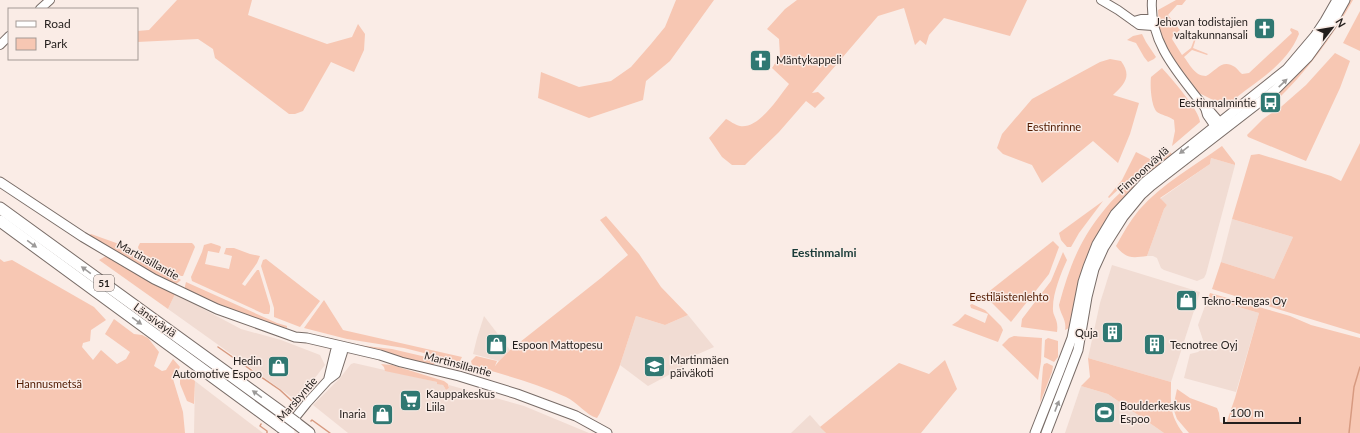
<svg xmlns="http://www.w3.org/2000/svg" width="1360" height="433" viewBox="0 0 1360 433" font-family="Lato,sans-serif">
	<rect width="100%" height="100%" fill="#faece6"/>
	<g fill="#f1dcd3">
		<polygon points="1211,158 1235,165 1206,274 1204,278 1197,281 1164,270 1161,268 1157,258 1153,256 1147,256 1164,209 1167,205 1160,199 1210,164"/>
		<polygon points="1232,219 1293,237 1274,279 1221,262"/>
		<polygon points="1112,265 1200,292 1171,382 1088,358 1100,303"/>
		<polygon points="175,294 241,329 281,340 320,355 325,365 297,401 168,309"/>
		<polygon points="1208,298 1259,313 1236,392 1184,378 1190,354 1198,352 1203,348 1204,343 1198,325"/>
		<polygon points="688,315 714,347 696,355 678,370 648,386 620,365 636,316 665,325"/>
		<polygon points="484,316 510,350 499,361 473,354 477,338"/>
		<polygon points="354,363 437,382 443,385 446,390 449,388 449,385 524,406 589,433 348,433 313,405 340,378 351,364"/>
		<polygon points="195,381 263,433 194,433"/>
		<polygon points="1081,386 1108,394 1164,433 1065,433"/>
		<polygon points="810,415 826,433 791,433"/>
	</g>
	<g fill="#f7c7b3">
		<polygon points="177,0 252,0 248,15 327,44 352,37 358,24 365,34 364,50 354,72 331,62 303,111 295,114 289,114 215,58 213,49 198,39 137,42 137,31 149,30"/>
		<polygon points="676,0 714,0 670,61 646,81 643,100 589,118 538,98 541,72 579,87 611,81 631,67 651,44 665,27"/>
		<path d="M797,0H1027L1010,36L944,18L929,35L926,45L920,40L915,45L904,8L878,16L812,93L818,92L825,98L815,108L806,101L779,132L745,165H732L722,157L709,138L726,119C730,121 735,125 740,126C759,129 778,98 789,84L772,68L780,56L779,39L767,29L785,9Z"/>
		<path d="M1176,0H1186L1182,5H1177L1168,15L1180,30L1173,36L1172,39L1182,55L1191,48L1198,29H1199L1193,48L1208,54L1207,55L1192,50L1184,57C1190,65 1195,76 1206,76C1216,71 1222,58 1235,67C1238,69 1239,72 1242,74L1249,73L1292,33L1290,30L1291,28L1298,31L1299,34C1289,59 1267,75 1246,90C1238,96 1231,102 1223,107L1217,102L1199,93L1169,54L1164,46L1159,29L1158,10Z"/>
		<path d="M1349,0H1353C1332,38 1306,72 1275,102L1273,100L1280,91Z"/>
		<polygon points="1360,11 1360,51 1343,43"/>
		<polygon points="1142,34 1146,42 1156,57 1154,59 1148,62 1144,57 1136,43 1127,40 1133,36"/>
		<polygon points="1335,53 1350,61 1340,88 1306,161 1248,137 1247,135 1263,119 1282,106 1306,85"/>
		<path d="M1110,59L1121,61C1132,76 1125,84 1113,95L1139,103L1130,134L1118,163L1093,141L1042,183L1032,165L1003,154L997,148L1002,134L1032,99L1100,62Z"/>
		<path d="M1162,68C1171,78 1200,111 1200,122L1172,146L1175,131L1174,120C1169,116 1161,115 1157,112C1151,106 1150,85 1151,77Z"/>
		<polygon points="1360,143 1360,334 1212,289 1221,262 1274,279 1293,237 1232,219 1251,155 1259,154 1331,176 1341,181"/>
		<path d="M1222,146L1235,163V165L1211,158L1210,164L1160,198L1167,205L1164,209L1147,256C1132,258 1126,259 1116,246C1123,233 1130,221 1139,210C1162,184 1194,166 1222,146Z"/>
		<polygon points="1136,152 1154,161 1122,186 1109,198 1108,197 1122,180"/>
		<path d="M1170,152L1172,154L1165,162L1141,181L1069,328L1065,330C1067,320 1060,314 1059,305C1069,269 1078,243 1101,214C1107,206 1113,199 1120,193C1137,179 1154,167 1170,152Z"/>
		<polygon points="1103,201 1079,233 1071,247 1067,247 1061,240 1059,233"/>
		<path d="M606,216L639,254L661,287L688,315L665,325L636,316L619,368L600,413L597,418C586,415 577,402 566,397C536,383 503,375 472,365L471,361L476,356L497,361L495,366L499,361L510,350L601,278L628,255L600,220Z"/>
		<polygon points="91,234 119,244 181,280 175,285 172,284 90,237 89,235"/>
		<polygon points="1053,241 1059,247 1049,274 1011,322 987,298 987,293"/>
		<polygon points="140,243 192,243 194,245 195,247 183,276 181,276 139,251 138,247"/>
		<polygon points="211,243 220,246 221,247 219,253 208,251 205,264 229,269 232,256 224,254 226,248 234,248 250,254 260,256 257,263 242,284 245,286 257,270 259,270 270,306 270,311 269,314 264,314 192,281 191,277 202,252 204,245"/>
		<path d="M1063,252L1067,260C1061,273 1053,293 1053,307C1052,317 1059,318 1057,332L1021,327L1022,319L1051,281Z"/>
		<polygon points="106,256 175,294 168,309 99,260"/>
		<polygon points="0,259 4,262 12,260 94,307 106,320 91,330 90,341 83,343 82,347 93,360 101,350 117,364 126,359 130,352 105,334 114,319 134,334 142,335 148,338 159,352 154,366 162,371 166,370 173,359 180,367 173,379 183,412 185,433 0,433"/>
		<polygon points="266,259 320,301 300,327 274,317 274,308 261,266 263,260"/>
		<path d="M186,282L277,323L287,326V328C251,322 218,305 185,290V286Z"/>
		<polygon points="1210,293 1290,316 1311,325 1360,338 1360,433 1189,433 1177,419 1173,408 1177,389 1190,398 1217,408 1219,413 1220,422 1226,424 1235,398 1259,313 1208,298"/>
		<polygon points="324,300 343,330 462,357 460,361 456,361 404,348 347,339 304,328"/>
		<polygon points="972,304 985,310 1001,326 1003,330 998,342 952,325 958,321 965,314 985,323 988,314 971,308 970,305"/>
		<polygon points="1014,336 1042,338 1041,362 1038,380 1002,345 1009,338"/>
		<polygon points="1048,338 1058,341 1058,357 1054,362 1044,357 1045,340"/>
		<polygon points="332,339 357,345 392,349 439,360 440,363 436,362 433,365 422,364"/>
		<path d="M1088,358L1171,382C1171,404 1169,414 1183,433H1164L1108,394L1081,386L1090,377Z"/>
		<polygon points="945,360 957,389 921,433 826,433 820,427 899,363 929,374"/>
		<polygon points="1047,363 1053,366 1052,372 1040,403 1043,367 1044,364"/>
		<polygon points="381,364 392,365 444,381 448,384 449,388 446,390 443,385 437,384 437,382 385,371 384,367"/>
		<polygon points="186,374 195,381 194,404 187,401 180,384 180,378"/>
	</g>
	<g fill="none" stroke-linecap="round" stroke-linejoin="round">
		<g stroke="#d79a80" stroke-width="1.5">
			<polyline points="218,347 280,390 293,402"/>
			<polyline points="311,421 312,420 330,433"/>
			<polyline points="261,424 260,426 267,431 267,433"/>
			<polyline points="1349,433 1354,387 1360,367"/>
		</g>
		<defs>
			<g id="secondary">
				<polyline points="1101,0 1118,10 1139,25 1153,26"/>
				<path d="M1152,0C1149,44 1180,75 1205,108L1207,115L1218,131"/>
				<polyline points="40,9 50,0"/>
				<polyline points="1134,21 1141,19 1153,19"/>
				<polyline points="0,45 9,36"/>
				<polyline points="1205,108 1211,112 1224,127"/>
				<polyline points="290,424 307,403 328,380 336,374 343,352 340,346 335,351 328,380"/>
			</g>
			<g id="primary">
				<polyline points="0,182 83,237 154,279 217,309 295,337 307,338 380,355 401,362 459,376 517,394 576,416 607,433"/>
				<polyline points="1035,433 1059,372 1072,338 1083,282 1088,267 1097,244 1115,214 1145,182 1287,69 1315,36 1325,21 1337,0"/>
				<polyline points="1046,433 1078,350 1087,297 1094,269 1104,247 1123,217 1141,195 1151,186 1275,90 1308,57 1331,25 1345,0"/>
			</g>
			<g id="highway">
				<polyline points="0,208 288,417"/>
				<polyline points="0,221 281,427"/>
				<polyline points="296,423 309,433"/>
			</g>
		</defs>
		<use href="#secondary" stroke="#786c67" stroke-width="10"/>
		<use href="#primary" stroke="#786c67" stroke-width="11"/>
		<use href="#highway" stroke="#786c67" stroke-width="13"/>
		<use href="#secondary" stroke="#fff" stroke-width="8"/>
		<use href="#primary" stroke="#fff" stroke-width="9"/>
		<use href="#highway" stroke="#fff" stroke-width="11"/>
		<defs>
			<g id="highway-bridge">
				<polyline points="288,417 296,423"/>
				<polyline points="281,427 289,433"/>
			</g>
		</defs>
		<use href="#highway-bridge" stroke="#786c67" stroke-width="13" stroke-linecap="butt"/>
		<use href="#highway-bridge" stroke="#fff" stroke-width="11"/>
	</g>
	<defs><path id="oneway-solid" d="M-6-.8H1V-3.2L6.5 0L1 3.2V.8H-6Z"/></defs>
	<g fill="#9c9a99">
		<use href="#oneway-solid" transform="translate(1283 83) rotate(-44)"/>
		<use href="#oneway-solid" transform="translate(1184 150) rotate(142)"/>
		<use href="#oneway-solid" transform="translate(32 244) rotate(36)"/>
		<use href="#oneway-solid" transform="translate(86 270) rotate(-144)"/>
		<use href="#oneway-solid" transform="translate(137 321) rotate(36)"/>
		<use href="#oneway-solid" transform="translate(257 394) rotate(-144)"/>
		<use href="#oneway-solid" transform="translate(1057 406) rotate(-69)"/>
	</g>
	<defs>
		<symbol id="church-square" viewBox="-11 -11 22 22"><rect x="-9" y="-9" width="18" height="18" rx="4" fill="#307872" stroke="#faece6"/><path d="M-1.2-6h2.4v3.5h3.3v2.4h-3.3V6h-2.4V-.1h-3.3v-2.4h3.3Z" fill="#fff"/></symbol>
		<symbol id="bus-square" viewBox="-11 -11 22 22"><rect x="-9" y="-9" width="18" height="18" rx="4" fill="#307872" stroke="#faece6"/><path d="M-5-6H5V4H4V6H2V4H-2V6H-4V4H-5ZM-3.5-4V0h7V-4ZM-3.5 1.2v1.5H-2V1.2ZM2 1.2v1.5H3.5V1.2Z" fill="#fff"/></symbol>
		<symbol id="shop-square" viewBox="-11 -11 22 22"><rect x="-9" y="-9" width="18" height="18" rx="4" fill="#307872" stroke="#faece6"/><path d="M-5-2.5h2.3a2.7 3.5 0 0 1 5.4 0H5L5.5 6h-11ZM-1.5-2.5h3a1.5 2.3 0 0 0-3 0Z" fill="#fff"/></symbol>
		<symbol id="building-square" viewBox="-11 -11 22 22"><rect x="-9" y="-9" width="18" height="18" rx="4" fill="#307872" stroke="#faece6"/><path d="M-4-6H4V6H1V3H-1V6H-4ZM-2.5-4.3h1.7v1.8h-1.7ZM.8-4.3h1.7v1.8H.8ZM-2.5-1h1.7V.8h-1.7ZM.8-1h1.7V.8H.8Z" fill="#fff"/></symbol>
		<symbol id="school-square" viewBox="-11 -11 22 22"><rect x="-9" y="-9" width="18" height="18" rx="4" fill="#307872" stroke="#faece6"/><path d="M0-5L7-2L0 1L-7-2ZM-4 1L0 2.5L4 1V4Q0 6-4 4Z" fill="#fff"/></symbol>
		<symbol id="supermarket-square" viewBox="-11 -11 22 22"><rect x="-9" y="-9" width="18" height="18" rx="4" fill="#307872" stroke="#faece6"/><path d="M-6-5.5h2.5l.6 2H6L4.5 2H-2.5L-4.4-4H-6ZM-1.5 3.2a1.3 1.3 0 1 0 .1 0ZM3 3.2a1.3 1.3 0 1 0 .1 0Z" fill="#fff"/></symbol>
		<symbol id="stadium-square" viewBox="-11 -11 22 22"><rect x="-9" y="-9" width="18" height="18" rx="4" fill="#307872" stroke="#faece6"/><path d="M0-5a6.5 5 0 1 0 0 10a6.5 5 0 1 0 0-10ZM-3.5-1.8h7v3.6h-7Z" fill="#fff"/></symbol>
	</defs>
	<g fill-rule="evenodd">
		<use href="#church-square" x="1252" y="16" width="25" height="25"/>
		<use href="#church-square" x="748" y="48" width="25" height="25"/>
		<use href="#bus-square" x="1258" y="90" width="25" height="25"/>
		<use href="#shop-square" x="1174" y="288" width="25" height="25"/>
		<use href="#building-square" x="1100" y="320" width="25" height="25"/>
		<use href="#shop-square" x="484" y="332" width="25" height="25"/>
		<use href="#building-square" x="1142" y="332" width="25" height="25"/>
		<use href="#school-square" x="642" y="354" width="25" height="25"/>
		<use href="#shop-square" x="266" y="354" width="25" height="25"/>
		<use href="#supermarket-square" x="398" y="388" width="25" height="25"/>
		<use href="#stadium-square" x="1092" y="400" width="25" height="25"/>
		<use href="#shop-square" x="370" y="402" width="25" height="25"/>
	</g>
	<g text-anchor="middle" stroke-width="3" stroke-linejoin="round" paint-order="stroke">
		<rect fill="#faece6" stroke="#645c59" stroke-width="1" x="94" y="275" width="20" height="16" rx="3"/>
		<g font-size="10" font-weight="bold" fill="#231e1c">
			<text x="104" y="287">51</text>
		</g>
		<g font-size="11" fill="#231e1c" stroke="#faece6" text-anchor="start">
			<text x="1248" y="26" text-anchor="end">Jehovan todistajien<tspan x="1248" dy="13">valtakunnansali</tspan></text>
			<text x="776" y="64">Mäntykappeli</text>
			<text x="1256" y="107" text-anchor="end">Eestinmalmintie</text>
			<text x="1202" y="305">Tekno-Rengas Oy</text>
			<text x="1098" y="337" text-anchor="end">Quja</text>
			<text x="512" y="349">Espoon Mattopesu</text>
			<text x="1170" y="349">Tecnotree Oyj</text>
			<text x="670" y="364">Martinmäen<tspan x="670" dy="13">päiväkoti</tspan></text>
			<text x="262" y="365" text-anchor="end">Hedin<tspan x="262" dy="13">Automotive Espoo</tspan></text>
			<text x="426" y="398">Kauppakeskus<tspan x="426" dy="13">Liila</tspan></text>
			<text x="1120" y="410">Boulderkeskus<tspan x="1120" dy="13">Espoo</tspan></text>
			<text x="366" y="418" text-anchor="end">Inaria</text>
		</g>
		<g font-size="11" fill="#511a00" stroke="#faece6">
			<text x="1054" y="131">Eestinrinne</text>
			<text x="1009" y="301">Eestiläistenlehto</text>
			<text x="49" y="388">Hannusmetsä</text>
		</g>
		<g font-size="11" fill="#231e1c" stroke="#faece6">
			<text transform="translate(1143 170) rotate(-42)" y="4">Finnoonväylä</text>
			<text transform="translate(148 260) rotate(29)" y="4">Martinsillantie</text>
			<text transform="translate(155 320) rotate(36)" y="4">Länsiväylä</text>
			<text transform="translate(458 364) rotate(15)" y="4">Martinsillantie</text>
			<text transform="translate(297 399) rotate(-49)" y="4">Marsbyntie</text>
		</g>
		<g font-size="12" font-weight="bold" fill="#193b38" stroke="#faece6">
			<text x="824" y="257">Eestinmalmi</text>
		</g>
	</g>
	<rect x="8" y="8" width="130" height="52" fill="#faece6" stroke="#a49a95"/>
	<rect x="16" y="21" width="20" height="6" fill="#ffffff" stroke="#a49a95"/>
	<text x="44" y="28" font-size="12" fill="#231e1c">Road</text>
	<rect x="16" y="38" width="20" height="12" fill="#f7c7b3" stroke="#a49a95"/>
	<text x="44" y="48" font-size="12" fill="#231e1c">Park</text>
	<g transform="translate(1332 28) rotate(59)" stroke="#faece6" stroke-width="3" paint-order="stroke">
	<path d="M0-3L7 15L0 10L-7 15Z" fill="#231e1c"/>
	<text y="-6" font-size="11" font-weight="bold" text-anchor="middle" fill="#231e1c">N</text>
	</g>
	<path d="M1224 417v6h76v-6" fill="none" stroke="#231e1c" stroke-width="2"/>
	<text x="1230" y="417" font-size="12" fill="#231e1c" stroke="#faece6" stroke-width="3" paint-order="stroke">100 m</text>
</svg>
